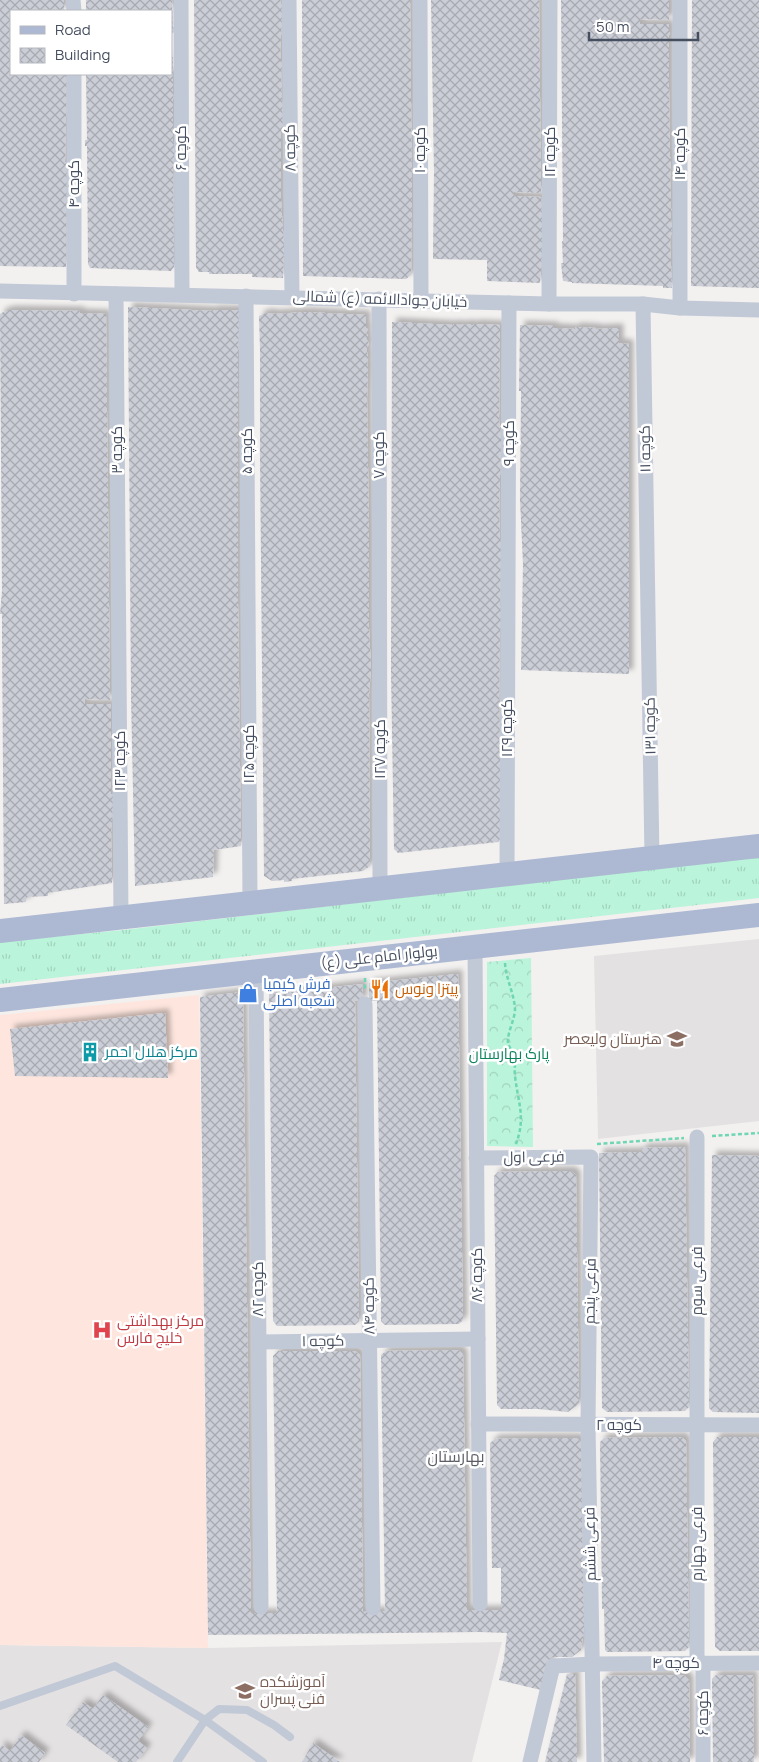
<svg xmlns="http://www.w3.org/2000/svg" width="759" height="1762" viewBox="0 0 759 1762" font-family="Manrope,Cairo,sans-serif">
	<defs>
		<pattern id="grass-tufts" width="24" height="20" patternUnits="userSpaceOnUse" patternTransform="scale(1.25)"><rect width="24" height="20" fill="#baf4da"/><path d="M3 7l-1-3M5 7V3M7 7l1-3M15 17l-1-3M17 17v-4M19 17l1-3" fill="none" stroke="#a1d3be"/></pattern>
		<pattern id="forest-crowns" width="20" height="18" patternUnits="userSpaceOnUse" patternTransform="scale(1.25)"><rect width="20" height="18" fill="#baf4da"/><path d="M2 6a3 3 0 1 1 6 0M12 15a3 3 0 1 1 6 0" fill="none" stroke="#a1d3be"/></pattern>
		<pattern id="building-cross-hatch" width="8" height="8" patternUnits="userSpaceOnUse" patternTransform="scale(1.25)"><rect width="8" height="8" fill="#cbced6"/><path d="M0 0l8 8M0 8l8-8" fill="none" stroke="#a7aab1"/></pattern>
		<filter id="shadow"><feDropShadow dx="4.5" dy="-4.5" stdDeviation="2.5" flood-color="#0004"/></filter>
	</defs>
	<rect width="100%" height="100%" fill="#f3f0f0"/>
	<g fill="#e4e1e2">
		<polygon points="759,939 759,1121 598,1139 594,956"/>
		<polygon points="502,1642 472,1762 0,1762 0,1645 208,1648"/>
	</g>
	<polygon fill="#fee6de" points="199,995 208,1648 0,1645 0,1015"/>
	<polygon fill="url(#grass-tufts)" points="759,856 759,898 0,984 0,942 123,930"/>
	<polygon fill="url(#forest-crowns)" points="531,958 533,1147 487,1146 487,962"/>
	<g fill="url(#building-cross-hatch)" filter="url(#shadow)">
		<polygon points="0,0 64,0 64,11 11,11 11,74 67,74 65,162 67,162 66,267 0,266"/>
		<polygon points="86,0 172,0 173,27 175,28 175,32 171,33 171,11 86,11"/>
		<polygon points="194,0 280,0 281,4 283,4 280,51 282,71 281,71 283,130 281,130 281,201 284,245 283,278 252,277 252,274 209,274 209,272 199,272 196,268"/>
		<polygon points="302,0 410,0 412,201 411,275 406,279 303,276"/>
		<polygon points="431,0 539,0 541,193 514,192 514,196 541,197 543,240 540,283 487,281 487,260 433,259 434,173"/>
		<polygon points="561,0 669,0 669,20 640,19 640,24 669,24 669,32 670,32 670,35 669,35 669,89 670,157 671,157 670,181 671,200 670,205 672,212 670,212 672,228 670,243 672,288 663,288 663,286 572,283 572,282 563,281 561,263 563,263 562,241 563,241"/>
		<polygon points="692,0 759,0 759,288 691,286"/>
		<polygon points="171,57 173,57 173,95 174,99 173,99 173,142 175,143 173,171 174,267 171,271 90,268 88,264 87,146 85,146 85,140 87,140 86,74 171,74"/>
		<polygon points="128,307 213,311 213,310 240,310 238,350 238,604 241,846 214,850 213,877 135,886 131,696"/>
		<polygon points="9,310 80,311 80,313 106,314 110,700 85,699 84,704 110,704 111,706 111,794 114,794 111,832 112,883 48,893 48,896 27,897 26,902 4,904 2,635 2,614 0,614 2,591 0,314 5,311 9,311"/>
		<polygon points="305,312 366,315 366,328 368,328 366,334 368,335 368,338 366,338 369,344 367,347 367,352 368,357 367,365 368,365 367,398 369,534 369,628 371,669 369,694 370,866 363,871 292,879 292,881 284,882 284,880 272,881 264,876 260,460 260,350 259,316 265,313 276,314"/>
		<polygon points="392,322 453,325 455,324 459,325 471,324 471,326 475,324 500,325 499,419 501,440 499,511 500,541 501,541 500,606 502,606 502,628 500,628 499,701 502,837 498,842 398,853 394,849 391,672"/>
		<polygon points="520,325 554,326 554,328 575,329 575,327 596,328 596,329 619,328 619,343 629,344 629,674 521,670 523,564 520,500 521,391 519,391"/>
		<polygon points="458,974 463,1320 459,1324 385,1325 381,1321 377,1001 369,1001 369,983"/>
		<polygon points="362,984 363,1001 355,1001 359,1321 355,1325 277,1326 273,1321 269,994"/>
		<polygon points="243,992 251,1613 277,1613 273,1356 278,1351 355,1351 360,1355 363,1612 385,1611 381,1355 386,1351 459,1350 463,1354 467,1610 501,1610 501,1568 492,1568 490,1443 495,1439 536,1438 577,1438 581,1442 584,1631 581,1650 572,1657 552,1657 546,1669 541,1690 499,1680 504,1659 507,1633 480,1632 208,1635 200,997"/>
		<polygon points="165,1013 168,1078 15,1076 10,1029"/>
		<polygon points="685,1147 689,1407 685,1411 607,1412 602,1408 599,1153 642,1152 642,1148"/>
		<polygon points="712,1155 759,1156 759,1413 713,1412 709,1408"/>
		<polygon points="571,1171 576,1175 579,1404 568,1412 538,1409 501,1409 497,1405 494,1176 498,1172"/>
		<polygon points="682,1437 686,1441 689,1647 685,1651 607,1652 605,1650 604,1609 602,1609 600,1442 604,1438"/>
		<polygon points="717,1437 759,1437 759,1651 720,1651 715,1647 713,1442"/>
		<polygon points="567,1674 575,1674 577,1762 545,1762"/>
		<polygon points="684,1675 689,1680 690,1762 604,1762 602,1681 607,1676"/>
		<polygon points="716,1675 753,1675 754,1762 713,1762 712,1679"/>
		<polygon points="103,1695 148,1727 138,1741 147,1748 136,1762 118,1762 66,1725 83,1702 93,1709"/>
		<polygon points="21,1735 45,1753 39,1762 0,1762 0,1747 2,1745 10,1751"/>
		<polygon points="313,1743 340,1762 302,1762"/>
	</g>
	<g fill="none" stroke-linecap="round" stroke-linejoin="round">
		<g stroke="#6ed6b3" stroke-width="2.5" stroke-dasharray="4 2.5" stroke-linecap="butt">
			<path d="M505,963C506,979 514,993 515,1009C515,1019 507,1033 508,1043C509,1047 513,1052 514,1057C516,1063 514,1070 515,1076C518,1103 526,1117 516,1144"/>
			<polyline points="365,978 365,990"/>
			<polyline points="712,1136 759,1133"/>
			<polyline points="597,1144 684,1138"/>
		</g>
		<g stroke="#c2c9d6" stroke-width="8">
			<polyline points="0,1706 115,1666 205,1720 263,1762"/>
			<polyline points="177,1762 205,1720 219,1709 247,1710 274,1725 290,1737"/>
		</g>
		<g stroke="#c2c9d6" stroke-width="15">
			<polyline points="73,0 74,11"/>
			<polyline points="181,0 182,295"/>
			<polyline points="289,0 292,297"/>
			<polyline points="420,0 421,300"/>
			<polyline points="74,74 74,294"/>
			<polyline points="0,291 549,304 643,304 680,308 759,310"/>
			<polyline points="116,294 121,917"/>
			<polyline points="246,296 250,903"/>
			<polyline points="379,299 380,888"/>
			<polyline points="549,304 550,0"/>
			<polyline points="643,304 652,858"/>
			<polyline points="680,308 680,0"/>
			<polyline points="507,874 509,303"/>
			<polyline points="475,947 480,1604"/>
			<polyline points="256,971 261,1607"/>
			<polyline points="365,1004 373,1608"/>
			<polyline points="476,1158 591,1157 588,1424 594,1762"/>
			<polyline points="259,1342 478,1339"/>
			<polyline points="478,1424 759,1425"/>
			<polyline points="697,1663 697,1137"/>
			<polyline points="703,1663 703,1762"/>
			<polyline points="530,1762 553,1666 593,1664 759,1663"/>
		</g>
		<g stroke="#adb9d2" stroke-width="24">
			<polyline points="0,931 759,846"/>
			<polyline points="0,1000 759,915"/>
		</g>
	</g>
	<defs>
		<symbol id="restaurant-bare" viewBox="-9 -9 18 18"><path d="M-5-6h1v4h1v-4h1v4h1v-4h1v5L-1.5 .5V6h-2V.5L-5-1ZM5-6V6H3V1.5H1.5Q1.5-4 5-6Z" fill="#e8710a" stroke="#fff" stroke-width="2.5" paint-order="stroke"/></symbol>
		<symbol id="shop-bare" viewBox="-9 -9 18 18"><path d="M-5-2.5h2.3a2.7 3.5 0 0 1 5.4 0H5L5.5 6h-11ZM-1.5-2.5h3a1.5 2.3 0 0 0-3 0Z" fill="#3f7fe0" stroke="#fff" stroke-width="2.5" paint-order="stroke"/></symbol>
		<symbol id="school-bare" viewBox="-9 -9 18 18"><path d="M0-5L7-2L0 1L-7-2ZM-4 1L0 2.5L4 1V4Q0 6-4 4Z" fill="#8d6e63" stroke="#fff" stroke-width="2.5" paint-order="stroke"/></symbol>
		<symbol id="building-bare" viewBox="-9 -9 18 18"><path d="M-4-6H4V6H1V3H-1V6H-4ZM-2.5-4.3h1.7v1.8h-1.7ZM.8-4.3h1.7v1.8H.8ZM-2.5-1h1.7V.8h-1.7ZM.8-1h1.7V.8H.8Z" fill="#0f9aa8" stroke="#fff" stroke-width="2.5" paint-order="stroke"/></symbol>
		<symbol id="hospital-bare" viewBox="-9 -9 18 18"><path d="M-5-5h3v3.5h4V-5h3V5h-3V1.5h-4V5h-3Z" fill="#e0444e" stroke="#fff" stroke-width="2.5" paint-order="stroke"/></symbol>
		<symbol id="university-bare" viewBox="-9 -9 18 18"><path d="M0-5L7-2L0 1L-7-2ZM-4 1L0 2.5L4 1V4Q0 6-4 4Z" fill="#8d6e63" stroke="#fff" stroke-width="2.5" paint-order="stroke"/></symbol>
	</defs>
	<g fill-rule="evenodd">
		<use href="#restaurant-bare" x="366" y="975" width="28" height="28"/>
		<use href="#shop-bare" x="234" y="979" width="28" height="28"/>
		<use href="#school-bare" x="663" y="1025" width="28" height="28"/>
		<use href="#building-bare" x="76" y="1038" width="28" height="28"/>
		<use href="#hospital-bare" x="88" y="1316" width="28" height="28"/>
		<use href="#university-bare" x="231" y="1677" width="28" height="28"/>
	</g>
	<g text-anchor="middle" stroke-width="5" stroke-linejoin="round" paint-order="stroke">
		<g font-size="15" fill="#464f60" stroke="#fff">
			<text transform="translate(181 148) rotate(-90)" y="5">کوچه ۶</text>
			<text transform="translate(290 148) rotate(-91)" y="5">کوچه ۸</text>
			<text transform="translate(420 150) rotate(-90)" y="5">کوچه ۱۰</text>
			<text transform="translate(550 152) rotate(-90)" y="5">کوچه ۱۲</text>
			<text transform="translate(680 154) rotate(-90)" y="5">کوچه ۱۴</text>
			<text transform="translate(74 184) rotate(-90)" y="5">کوچه ۴</text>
			<text transform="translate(380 299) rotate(2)" y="5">خیابان جوادالائمه (ع) شمالی</text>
			<text transform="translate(509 443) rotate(-90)" y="5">کوچه ۹</text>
			<text transform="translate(645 449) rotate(-91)" y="5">کوچه ۱۱</text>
			<text transform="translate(117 450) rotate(-90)" y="5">کوچه ۳</text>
			<text transform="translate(247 451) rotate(-90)" y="5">کوچه ۵</text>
			<text transform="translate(379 455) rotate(-90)" y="5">کوچه ۷</text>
			<text transform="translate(650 726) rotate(-91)" y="5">کوچه ۱۳۱</text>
			<text transform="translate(507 728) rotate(-90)" y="5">کوچه ۱۲۹</text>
			<text transform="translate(380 749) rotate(-90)" y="5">کوچه ۱۲۷</text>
			<text transform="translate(249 754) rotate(-90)" y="5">کوچه ۱۲۵</text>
			<text transform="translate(120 761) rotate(-90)" y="5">کوچه ۱۲۳</text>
			<text transform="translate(379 957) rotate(-6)" y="5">بولوار امام علی (ع)</text>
			<text transform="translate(534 1157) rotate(-1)" y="5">فرعی اول</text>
			<text transform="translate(477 1275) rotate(-90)" y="5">کوچه ۸۶</text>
			<text transform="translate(697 1281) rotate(-90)" y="5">فرعی سوم</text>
			<text transform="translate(258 1289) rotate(-90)" y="5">کوچه ۸۲</text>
			<text transform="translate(590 1291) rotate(-89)" y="5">فرعی پنجم</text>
			<text transform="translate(369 1306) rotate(-91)" y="5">کوچه ۸۴</text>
			<text transform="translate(323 1341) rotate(-1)" y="5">کوچه ۱</text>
			<text x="619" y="1430">کوچه ۲</text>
			<text transform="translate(590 1544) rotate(-91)" y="5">فرعی ششم</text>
			<text transform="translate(697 1544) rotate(-90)" y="5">فرعی چهارم</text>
			<text x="676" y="1668">کوچه ۴</text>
			<text transform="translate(703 1713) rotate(-90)" y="5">کوچه ۶</text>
		</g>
		<g font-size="15" fill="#366cbe" stroke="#fff" text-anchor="start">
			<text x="263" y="989">فرش کیمیا<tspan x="263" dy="17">شعبه اصلی</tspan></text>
		</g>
		<g font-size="15" fill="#c56008" stroke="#fff" text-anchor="start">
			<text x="395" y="994">پیتزا ونوس</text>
		</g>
		<g font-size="15" fill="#785e54" stroke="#fff" text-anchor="end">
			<text x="662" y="1044">هنرستان ولیعصر</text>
			<text x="260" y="1687" text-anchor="start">آموزشکده<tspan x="260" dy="17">فنی پسران</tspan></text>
		</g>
		<g font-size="15" fill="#0d838f" stroke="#fff" text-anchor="start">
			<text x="105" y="1057">مرکز هلال احمر</text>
		</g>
		<g font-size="15" fill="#0d845c" stroke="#fff">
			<text x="509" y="1059">پارک بهارستان</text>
		</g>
		<g font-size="15" fill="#be3a42" stroke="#fff" text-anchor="start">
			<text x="117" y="1326">مرکز بهداشتی<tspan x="117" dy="17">خلیج فارس</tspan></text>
		</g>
		<g font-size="16" fill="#5b5e66" stroke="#fff">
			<text x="456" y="1462">بهارستان</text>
		</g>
	</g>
	<rect x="10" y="10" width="162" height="65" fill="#ffffff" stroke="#b5b9bf"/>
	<rect x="20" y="26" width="25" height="8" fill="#adb9d2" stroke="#b5b9bf"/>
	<text x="55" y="35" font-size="15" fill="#464f60">Road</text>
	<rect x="20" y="48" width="25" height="15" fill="url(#building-cross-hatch)" stroke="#b5b9bf"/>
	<text x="55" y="60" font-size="15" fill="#464f60">Building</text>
	<path d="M589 32v8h109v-8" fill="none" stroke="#464f60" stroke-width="2.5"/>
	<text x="596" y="32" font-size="15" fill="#464f60" stroke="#ffffff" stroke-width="4" paint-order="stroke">50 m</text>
</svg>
